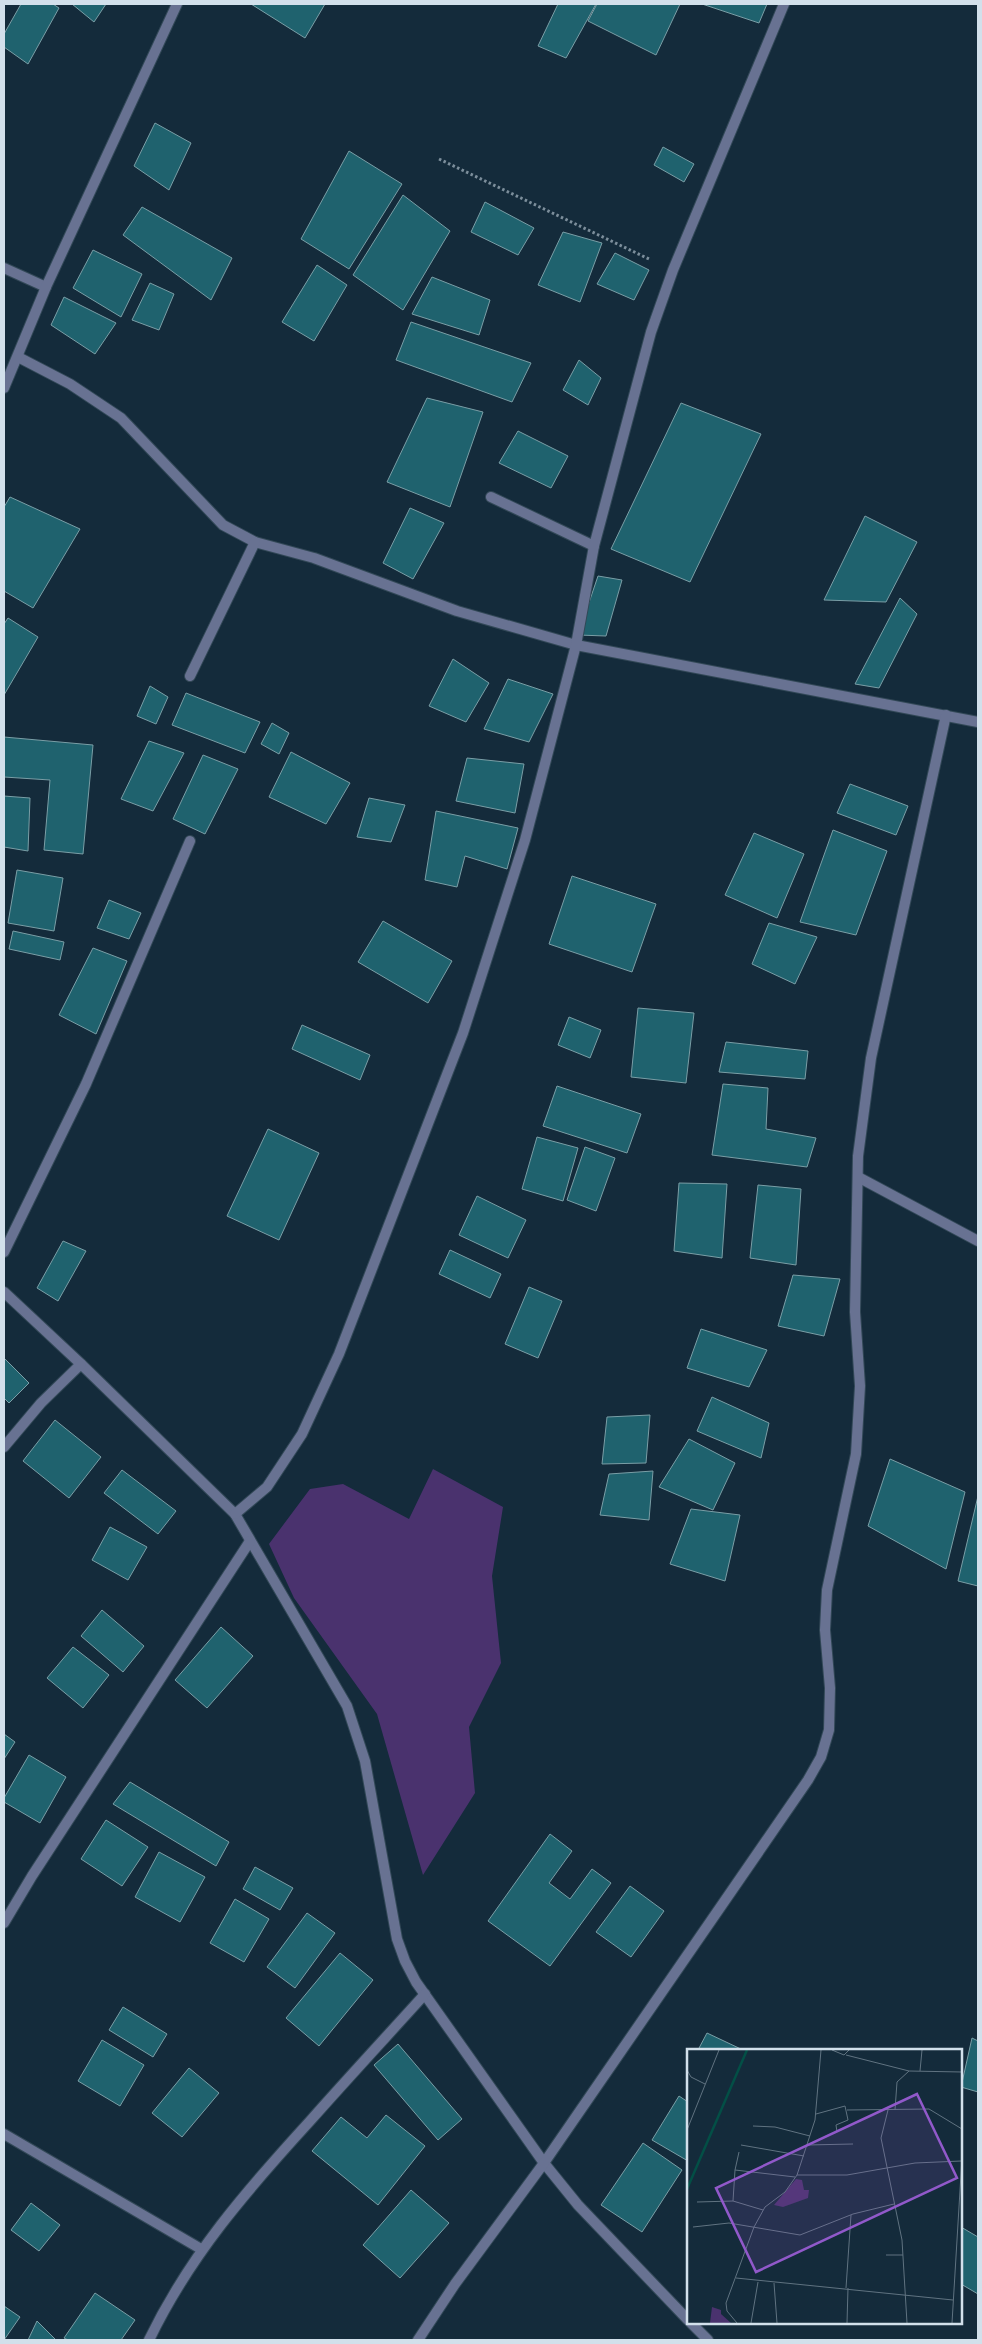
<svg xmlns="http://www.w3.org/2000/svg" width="982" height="2344" viewBox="0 0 982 2344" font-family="'Archivo Narrow',sans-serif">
	<rect width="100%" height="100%" fill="#142b3b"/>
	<polygon fill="#4a326e" points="433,1469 503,1507 492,1576 501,1663 469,1727 475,1793 423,1875 377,1714 294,1598 269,1544 310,1489 343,1484 409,1519"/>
	<g fill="#1f626e" stroke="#7a9ea6">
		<polygon points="21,4 53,4 59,8 28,64 4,47 4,34"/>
		<polygon points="72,4 106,4 94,22"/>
		<polygon points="251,4 325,4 305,38"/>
		<polygon points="558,4 596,4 566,58 538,46"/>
		<polygon points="597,4 680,4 656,55 588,21"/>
		<polygon points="702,4 767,4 759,23"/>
		<polygon points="155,123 191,143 169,190 134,166"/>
		<polygon points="663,147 694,164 684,182 654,165"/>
		<polygon points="349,151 402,184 349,269 301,239"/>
		<polygon points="403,195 450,231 403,310 353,275"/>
		<polygon points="485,202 534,228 518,255 471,232"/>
		<polygon points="142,207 232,258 211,300 123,235"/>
		<polygon points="563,232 602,243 580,302 538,285"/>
		<polygon points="93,250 142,274 121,317 73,288"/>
		<polygon points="615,253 649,270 634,300 597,284"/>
		<polygon points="317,265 347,285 314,341 282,322"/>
		<polygon points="432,277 490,300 479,335 412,314"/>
		<polygon points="150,283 174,294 159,330 132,320"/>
		<polygon points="64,297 116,323 95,354 51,325"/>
		<polygon points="411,322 531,363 512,402 396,360"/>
		<polygon points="579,360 601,378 588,405 563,390"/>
		<polygon points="427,398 483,412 450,507 387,482"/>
		<polygon points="681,403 761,434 690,582 611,549"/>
		<polygon points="518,431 568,456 551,488 499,463"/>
		<polygon points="10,497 80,529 33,608 4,591 4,507"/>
		<polygon points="410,508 444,523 413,579 383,563"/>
		<polygon points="865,516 917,542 886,602 824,600"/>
		<polygon points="598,576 622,580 606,636 578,635"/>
		<polygon points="900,598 917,614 879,688 855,684"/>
		<polygon points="8,618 38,637 4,695 4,624"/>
		<polygon points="453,659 489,683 466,722 429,706"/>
		<polygon points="508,679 553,694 529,742 484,729"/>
		<polygon points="150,686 168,697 156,724 137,716"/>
		<polygon points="186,693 260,722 245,753 172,725"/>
		<polygon points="272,723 289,733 279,754 261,744"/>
		<polygon points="4,737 93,745 83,854 44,850 50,780 4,777"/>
		<polygon points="149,741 184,753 153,811 121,799"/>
		<polygon points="291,752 350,783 326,824 269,797"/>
		<polygon points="203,755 238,769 205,834 173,819"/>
		<polygon points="467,758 524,764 515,813 456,801"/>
		<polygon points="850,784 908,806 896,835 837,813"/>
		<polygon points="4,796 30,798 28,851 4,847"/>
		<polygon points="369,798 405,805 391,842 357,837"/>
		<polygon points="436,811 518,828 507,869 465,856 457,887 425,880"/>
		<polygon points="833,830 887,851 856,935 800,922"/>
		<polygon points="754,833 804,854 777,918 725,895"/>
		<polygon points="17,870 63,878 54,931 8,923"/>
		<polygon points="572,876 656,904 632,972 549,944"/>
		<polygon points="109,900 141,913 129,939 97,928"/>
		<polygon points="383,921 452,961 428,1003 358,962"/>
		<polygon points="769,923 817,937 795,984 752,964"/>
		<polygon points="13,931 64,942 60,960 9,949"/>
		<polygon points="93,948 127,961 96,1034 59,1015"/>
		<polygon points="638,1008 694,1013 686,1083 631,1077"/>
		<polygon points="569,1017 601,1030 590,1058 558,1045"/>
		<polygon points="302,1025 370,1055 360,1080 292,1049"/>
		<polygon points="726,1042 808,1051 805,1079 719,1072"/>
		<polygon points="723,1084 768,1088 766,1129 816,1138 807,1167 712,1155"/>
		<polygon points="557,1086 641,1114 627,1153 543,1126"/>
		<polygon points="268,1129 319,1153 279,1240 227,1216"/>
		<polygon points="537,1137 578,1148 563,1201 522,1189"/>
		<polygon points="585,1147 615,1158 596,1211 567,1200"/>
		<polygon points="679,1183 727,1184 722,1258 674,1251"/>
		<polygon points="758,1185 801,1189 796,1265 750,1258"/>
		<polygon points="477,1196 526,1220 508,1258 459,1235"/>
		<polygon points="63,1241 86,1251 58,1301 37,1288"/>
		<polygon points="450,1250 501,1274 490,1298 439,1274"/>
		<polygon points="793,1275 840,1279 824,1336 778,1326"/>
		<polygon points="529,1287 562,1301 538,1358 505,1344"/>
		<polygon points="701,1329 767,1350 749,1387 687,1368"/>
		<polygon points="4,1358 29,1383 9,1403 4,1398"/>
		<polygon points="712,1397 769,1423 761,1458 697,1431"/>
		<polygon points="650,1415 646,1463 602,1464 607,1417"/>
		<polygon points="55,1420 101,1457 69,1498 23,1461"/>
		<polygon points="689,1439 735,1463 713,1510 659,1487"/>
		<polygon points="890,1459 965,1492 946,1569 868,1526"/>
		<polygon points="122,1470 176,1511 158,1534 104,1493"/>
		<polygon points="653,1471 649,1520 600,1515 609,1474"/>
		<polygon points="978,1496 978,1586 958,1581"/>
		<polygon points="691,1509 740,1515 725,1581 670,1564"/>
		<polygon points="110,1527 147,1547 128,1580 92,1560"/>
		<polygon points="102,1610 144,1646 123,1672 81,1636"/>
		<polygon points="221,1627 253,1656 207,1708 175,1680"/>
		<polygon points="73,1647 109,1675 83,1708 47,1678"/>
		<polygon points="4,1734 15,1742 4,1759"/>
		<polygon points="29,1755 66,1777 40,1823 4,1802 4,1798"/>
		<polygon points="130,1782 229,1842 216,1866 113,1804"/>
		<polygon points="106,1820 148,1847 122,1886 81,1859"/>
		<polygon points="550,1834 572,1851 549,1883 570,1899 592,1869 611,1883 550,1966 488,1921"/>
		<polygon points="159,1852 205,1877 180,1922 135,1897"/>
		<polygon points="255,1867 293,1888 280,1910 243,1889"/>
		<polygon points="630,1886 664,1911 631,1957 596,1932"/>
		<polygon points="235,1899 269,1919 244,1962 210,1943"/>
		<polygon points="307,1913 335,1933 295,1988 267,1967"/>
		<polygon points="340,1953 373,1980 319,2046 286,2018"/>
		<polygon points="123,2007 167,2034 153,2057 109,2030"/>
		<polygon points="707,2033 743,2050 698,2050"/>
		<polygon points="972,2038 978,2041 978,2092 961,2087"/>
		<polygon points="102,2040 144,2065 120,2106 78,2081"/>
		<polygon points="398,2044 462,2119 438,2140 374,2065"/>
		<polygon points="189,2068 219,2093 182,2137 152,2113"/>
		<polygon points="679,2096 688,2102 688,2161 652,2140"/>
		<polygon points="386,2115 425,2146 378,2205 312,2151 341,2117 367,2138"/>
		<polygon points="643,2143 682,2170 642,2232 601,2205"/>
		<polygon points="411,2190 449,2223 400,2278 363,2245"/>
		<polygon points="31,2203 60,2225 39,2251 11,2230"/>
		<polygon points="961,2227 978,2237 978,2294 961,2284"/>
		<polygon points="95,2293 135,2320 121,2340 68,2340 64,2338"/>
		<polygon points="4,2306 20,2317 4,2340"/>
		<polygon points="37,2321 56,2340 28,2340"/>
	</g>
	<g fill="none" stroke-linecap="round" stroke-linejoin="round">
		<defs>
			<polyline id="service" points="491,497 594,546"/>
			<g id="minor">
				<polyline points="4,268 46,287"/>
				<polyline points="18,357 70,384 121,418 223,525 255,542 314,558 457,611 576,645 978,722"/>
				<polyline points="4,388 46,287 177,4"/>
				<polyline points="190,676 255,542"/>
				<polyline points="858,1177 978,1241"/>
				<polyline points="4,1252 86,1084 190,841"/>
				<polyline points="4,1292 81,1364 235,1514 347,1706 365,1761 397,1939 405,1961 416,1982 544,2163 578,2205 688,2320"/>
				<polyline points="4,1447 41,1403 81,1364"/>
				<polyline points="235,1514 267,1487 302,1434 339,1354 463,1033 525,840 576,645 594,546 651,332 673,270 784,4"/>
				<polyline points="4,1923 32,1876 250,1541"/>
				<polyline points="4,2134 201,2249"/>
				<polyline points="691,2323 708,2340"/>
				<path d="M149,2340C190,2255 247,2190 310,2121C348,2078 387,2036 425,1994"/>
				<polyline points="418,2340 455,2284 544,2163 808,1780 821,1757 829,1730 830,1688 825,1630 827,1590 856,1454 860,1386 855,1312 858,1156 871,1058 946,715"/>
			</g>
		</defs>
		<use href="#service" stroke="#324857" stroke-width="12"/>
		<use href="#minor" stroke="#324857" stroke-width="12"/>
		<polyline stroke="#7c8e9b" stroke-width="3" stroke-dasharray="2.5 2.5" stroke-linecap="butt" points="439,159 649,259"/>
		<use href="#service" stroke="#687292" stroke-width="10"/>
		<use href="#minor" stroke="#687292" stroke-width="10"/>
	</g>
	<g transform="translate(687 2049)">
		<rect width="275" height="275" fill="#142b3b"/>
		<path d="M109,130L115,131L117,141H122L121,149L96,158L87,156ZM25,258L34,261V265L44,274H23Z" fill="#4a326e"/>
		<path fill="none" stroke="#034f46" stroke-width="2.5" d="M0,140L60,1"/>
		<path fill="none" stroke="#607381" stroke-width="1" d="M145,1L157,6L162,1M159,6L222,22L275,23M0,21L4,28L18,35M233,22L235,1M160,61L242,60L275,80M201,61L194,89L215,191L220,274M208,61L210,33L222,22M129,65L158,57L161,71L149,76L150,83M66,77L88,78L123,87M0,81L32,1M54,96L117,107M120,96L166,95M48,121L52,103M110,126H160L228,114L274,112M46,152L48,121L108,128M10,153L46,152L76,161M6,178L42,174L113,186L166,165L207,155M199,206H216M49,229L266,251M87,234L90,274M159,239L164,166M50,274L40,262L39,254L67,178L78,158L98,143L110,126L128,71L134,1M64,274L71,233M160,274L161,239M265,274L275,108"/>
		<path fill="#9159ca" fill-opacity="0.15" stroke="#9159ca" stroke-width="2.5" d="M230,45L270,129L69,223L29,139Z"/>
		<rect width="275" height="275" fill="none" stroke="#d2e0eb" stroke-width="2.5"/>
	</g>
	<rect width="982" height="2344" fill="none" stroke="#d2e0eb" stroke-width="10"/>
</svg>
